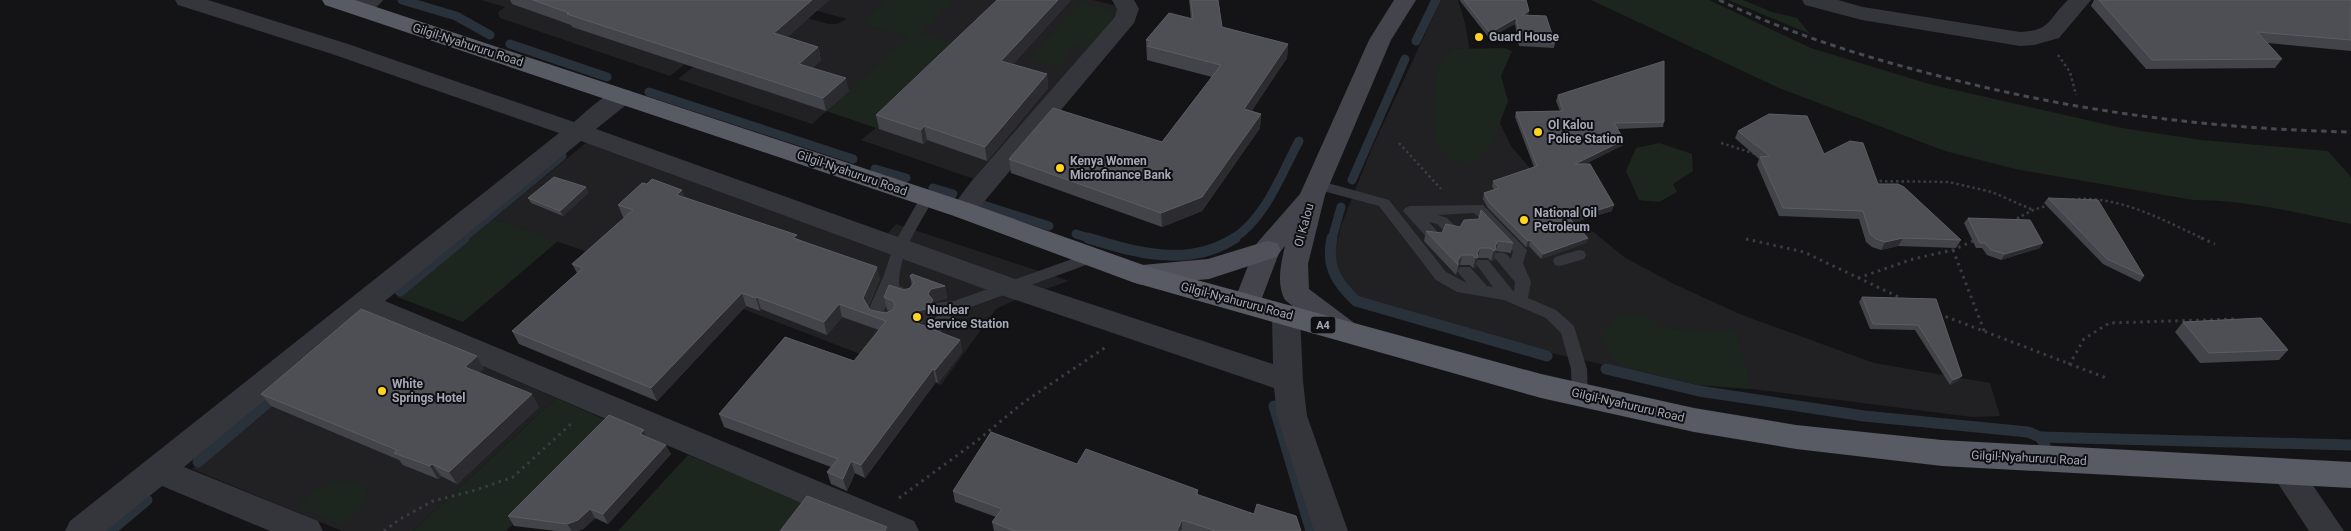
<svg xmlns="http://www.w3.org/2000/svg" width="2351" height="531" viewBox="0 0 2351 531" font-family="Roboto,sans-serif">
	<rect width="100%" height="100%" fill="#141416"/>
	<g fill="#212023">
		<polygon points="481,0 741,0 704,49 670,76 500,18 498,12 505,7"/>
		<polygon points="777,0 1093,0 1117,6 1118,15 977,180 861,140 876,128 849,91 812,124 678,79 767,7 829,24 837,24 847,19"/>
		<polygon points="1441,0 1458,0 1465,23 1472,64 1511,146 1562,206 1624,257 1674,284 1742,315 1874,363 1990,383 2000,416 1972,417 1752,389 1698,385 1546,352 1359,297 1341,279 1335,267 1335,253 1341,226 1371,150"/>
		<polygon points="587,142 878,245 896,224 1069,281 1019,298 996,309 941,385 668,280 493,219"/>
		<polygon points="371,318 556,398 413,531 342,531 192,469"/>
	</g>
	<g fill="#1c251e">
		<polygon points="886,0 953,0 920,33 966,47 879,129 826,111 909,37 862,23"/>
		<path d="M1591,0H1709L1811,48L1929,84L2122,128L2201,140L2328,151L2351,177V224C2299,213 2247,200 2193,200L2015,169L1945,151L1779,88Z"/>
		<polygon points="1728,0 1743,0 1772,12 1797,18 1810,34"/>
		<path d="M1080,1L1115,11C1112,29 1098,38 1084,49L1074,46L1064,55L1068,57L1059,67L1030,59Z"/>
		<polygon points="1504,48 1512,51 1501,76 1508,101 1490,149 1470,164 1450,160 1436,144 1434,111 1437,69 1453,49"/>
		<polygon points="1659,143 1692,154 1693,171 1673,184 1677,192 1659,202 1639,200 1626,171 1636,148"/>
		<polygon points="493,219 558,241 463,322 397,297"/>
		<polygon points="1638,313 1665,328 1736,332 1752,389 1698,385 1620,366 1600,339 1618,315"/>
		<polygon points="556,398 611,422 506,531 413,531"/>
		<polygon points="688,455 810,504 790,531 618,531"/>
		<polygon points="335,480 361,483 368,490 364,504 343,525 296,507 316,490"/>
	</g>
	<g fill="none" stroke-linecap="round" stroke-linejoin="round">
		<g stroke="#29313b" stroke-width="9">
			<polyline points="402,0 456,16 490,35"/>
			<polyline points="1416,41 1436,0"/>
			<polyline points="510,44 607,77"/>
			<polyline points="649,92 853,159"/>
			<polyline points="875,169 906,178"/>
			<polyline points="1352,180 1405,59"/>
			<polyline points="933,188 953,194"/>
			<polyline points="980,204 1049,226"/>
			<polyline points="1076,234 1092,239"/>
			<polyline points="462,239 562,156"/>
			<path d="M1233,239C1266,218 1281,174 1299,141"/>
			<polyline points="1332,239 1341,207"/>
		</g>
		<g stroke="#29313b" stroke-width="11">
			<path d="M1088,238C1137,253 1189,268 1235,238"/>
			<path d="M1332,238C1326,266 1336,282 1356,301L1547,356"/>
			<polyline points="400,291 464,238"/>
			<polyline points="1606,369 1699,391 1864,416 2028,432 2040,437 2045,445"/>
			<polyline points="1274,406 1311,531"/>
			<polyline points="2040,437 2351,445"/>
			<polyline points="198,462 278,394"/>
			<polyline points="110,531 147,500"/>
		</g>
		<g stroke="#3b3c43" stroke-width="2.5" stroke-dasharray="2.5 3" stroke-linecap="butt">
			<polyline points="2058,55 2070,72 2076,95"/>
			<polyline points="1399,143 1441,189"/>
			<polyline points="1721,143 1756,154"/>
			<polyline points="1874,181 1949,182 1992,192 2033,210"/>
			<path d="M2067,200C2115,193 2161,219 2204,239"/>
			<polyline points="2012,221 2033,210 2049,205"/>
		</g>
		<g stroke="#3b3c43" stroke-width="3" stroke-dasharray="2.5 4.5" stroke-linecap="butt">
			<polyline points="2201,238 2215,244"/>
			<polyline points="1746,239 1804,252 1903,299"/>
			<polyline points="1953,250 1985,333"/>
			<polyline points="1858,278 1913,259 1953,250 1975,240"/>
			<polyline points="1939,314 2109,379"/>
			<polyline points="2069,365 2084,339 2109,323 2235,319"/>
			<polyline points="899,498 978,440 1024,402 1106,347"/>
			<polyline points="384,531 400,519 433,501 476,490 513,477 573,422"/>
		</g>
		<g fill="#35353c" fill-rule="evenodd">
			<path d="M1317,180L1389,200L1446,272L1467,283L1457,271L1460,267H1470L1487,286L1493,287L1476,264L1478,260H1488L1514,292L1515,282L1494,257L1496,253C1503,251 1506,253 1511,259L1513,251L1474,213L1438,215L1447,218L1460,231L1458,235H1448L1437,224L1429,222L1442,237L1440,241H1430L1403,211L1405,208L1410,206L1483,205L1527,250L1523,263L1531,282L1528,298L1556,310L1574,326L1587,369L1588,394L1586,399L1580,400L1574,399L1572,394L1571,369L1561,333L1546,318L1504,300L1457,292L1436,280L1379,206L1312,188L1310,185Z"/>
			<path d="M927,193L934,198C919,225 898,254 899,286L912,291L915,295L912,299L907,301L891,295L884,311L894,314L896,318L894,322L888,324L873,321L868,311L884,275L895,242L920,198Z"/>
			<polygon points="1579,250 1584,251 1586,255 1584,259 1560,266 1555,265 1553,261 1555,257"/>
			<polygon points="1092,252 1097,253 1099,257 1097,261 960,311 940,332 923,335 917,333 915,329 917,325 930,323 940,313 935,311 932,307 935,303 954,301"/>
		</g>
		<g fill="#35353c" fill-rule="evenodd">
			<path d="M175,0H208L348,44L574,122C590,109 611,85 631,91L635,96L631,101L596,129L1021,281L1273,364L1272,315L1276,308L1286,305L1296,308L1300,315L1303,381L1307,416L1348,531H1314L1277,416L1274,388L1001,295L581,141L385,301L914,521L919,531H867L366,316L184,467L318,521L323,531H270L162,486L106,531H65L70,521L559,133L332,54L178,5Z"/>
			<path d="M356,0H383C376,10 362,16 350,13L347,8Z"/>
			<polygon points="1112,0 1134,0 1139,9 1134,23 972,216 963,219 954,216 950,210 970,183 1115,17 1117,9"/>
			<path d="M1802,0H1838L1863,7L2020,32C2051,31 2048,19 2068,0H2091L2059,38L2034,45L2020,46L1862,20L1805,5Z"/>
			<polygon points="2288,461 2299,465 2344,531 2309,531 2272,474 2277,465"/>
		</g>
		<path fill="#43444c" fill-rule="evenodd" d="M1394,0H1416L1391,40L1325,195L1308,264L1309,289L1353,322L1357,330L1353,338L1343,341L1333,338L1285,300C1276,284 1281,263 1285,246L1279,253L1257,311L1247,314L1237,311L1233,304L1257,243L1300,194L1369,40Z"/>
		<polygon fill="#51515b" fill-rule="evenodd" points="1267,241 1277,243 1281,250 1277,257 1209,279 1142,285 1132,282 1128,275 1132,268 1142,265 1208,259"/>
		<polygon fill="#585a64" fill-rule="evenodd" points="322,0 355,0 972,204 1149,267 1541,374 1694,408 1796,425 1942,440 2351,462 2351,488 1942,466 1796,449 1694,432 1541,398 1132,282 954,216 325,5"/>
		<path stroke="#484951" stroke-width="3" stroke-dasharray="5.5 4.5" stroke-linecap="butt" d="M1719,0C1794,36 1874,60 1955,80C2085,113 2217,129 2351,132"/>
	</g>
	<g fill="#434449">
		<polygon points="510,0 829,0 787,37 818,47 821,60 812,68 849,91 826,111 572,27 571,25 512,4"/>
		<polygon points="1071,0 1013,64 1047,74 1048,88 987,161 927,140 923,144 879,129 876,115"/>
		<polygon points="1189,0 1218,0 1222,27 1288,44 1287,58 1251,111 1261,114 1260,128 1202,211 1162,227 1011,173 1009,159 1162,142 1212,77 1147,60 1146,40 1191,19"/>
		<polygon points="1460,0 1526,0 1528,15 1555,43 1554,48 1519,46 1515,24 1489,38 1460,1"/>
		<polygon points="2094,0 2351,0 2351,51 2268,43 2282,59 2275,68 2146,69 2091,6"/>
		<polygon points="1558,95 1664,122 1663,127 1617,129 1623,145 1585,164 1612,211 1574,222 1588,238 1586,243 1541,259 1529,246 1526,247 1488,208 1483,199 1484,193 1495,190 1492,187 1493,181 1534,167 1515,117 1516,112 1560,111 1556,101"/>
		<polygon points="1738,131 1824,154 1878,184 1961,240 1956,248 1898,246 1881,250 1872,247 1866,242 1859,219 1779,216 1757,165 1759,159 1735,138"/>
		<polygon points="586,187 588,193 563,216 531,203 528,198"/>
		<polygon points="685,197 798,239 880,279 868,307 870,310 885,313 890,311 887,310 884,297 910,288 912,286 910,276 945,286 947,298 934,302 935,313 929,321 918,324 960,340 962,352 938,383 936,382 865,478 855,473 847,491 831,484 827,472 831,467 724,427 719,414 854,361 879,330 842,317 827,335 761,309 760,311 746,306 657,401 519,344 512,331 577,273 572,264 624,218 623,217 618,205"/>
		<polygon points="2048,198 2144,276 2140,282 2103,264 2044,203"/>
		<polygon points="1968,218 2040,248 2001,260 1987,255 1982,248 1976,248 1964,223"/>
		<polygon points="1426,231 1513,243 1511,253 1496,251 1494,260 1491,261 1488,258 1478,258 1476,267 1473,268 1470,265 1460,265 1458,268 1456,275 1424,241"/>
		<polygon points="1862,297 1936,299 1958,381 1950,385 1915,330 1870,329 1859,302"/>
		<polygon points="2183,322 2288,350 2279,360 2200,363 2175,332"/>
		<polygon points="477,356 484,369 479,373 539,407 457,484 441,476 438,479 403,465 399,460 271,406 261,394"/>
		<polygon points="644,430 647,437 671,454 608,524 595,518 583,529 578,531 556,531 514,526 508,516"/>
		<polygon points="1077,464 1198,490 1198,495 1301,531 994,531 992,522 996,517 955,502 953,491"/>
	</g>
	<g fill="#2c2c30">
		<polygon points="812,0 829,0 777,46 774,33"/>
		<polygon points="1058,0 1071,0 1003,75 1001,61"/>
		<polygon points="1529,11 1528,16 1522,15"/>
		<polygon points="1516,18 1515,24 1489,38 1490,33"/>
		<polygon points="1288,44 1287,58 1244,123 1244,109"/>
		<polygon points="818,47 821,60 802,77 799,64"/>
		<polygon points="1047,74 1048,88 987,161 985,147"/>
		<polygon points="846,78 849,91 826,111 823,98"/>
		<polygon points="1261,114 1260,128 1202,211 1162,227 1161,213"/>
		<polygon points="924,126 927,140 923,144 921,130"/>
		<polygon points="1624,140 1623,145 1573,170 1575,164"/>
		<polygon points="586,187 588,193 563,216 560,211"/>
		<polygon points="682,190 687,202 677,195"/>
		<polygon points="1614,205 1612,211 1568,224 1570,219"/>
		<polygon points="1588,238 1586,243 1541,259 1543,254"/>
		<polygon points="1903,238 1898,246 1881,250 1885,242"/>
		<polygon points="1530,240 1529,246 1526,247 1528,241"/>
		<polygon points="1498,241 1494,260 1491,261 1495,246"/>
		<polygon points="2043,243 2040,248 2001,260 2005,254"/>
		<polygon points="1480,248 1476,267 1473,268 1477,253"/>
		<polygon points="1462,255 1460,265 1458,268 1458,260"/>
		<polygon points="877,267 880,279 866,310 863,298"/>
		<polygon points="945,286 947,298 934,302 935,313 929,321 915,324 911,317 913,312 931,289"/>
		<polygon points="742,293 746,306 657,401 651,388"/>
		<polygon points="757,297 761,309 760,311 756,298"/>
		<polygon points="839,304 842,317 827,335 824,322"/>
		<polygon points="960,340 962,352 938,383 935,370"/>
		<polygon points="477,356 484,369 472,380 465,367"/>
		<polygon points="933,369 936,382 865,478 861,465"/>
		<polygon points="1962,376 1958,381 1950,385 1953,380"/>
		<polygon points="532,394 539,407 457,484 449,472"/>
		<polygon points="644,430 648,439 640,434"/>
		<polygon points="666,445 671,454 608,524 603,514"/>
		<polygon points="851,461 855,473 847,491 843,479"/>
		<polygon points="432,464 441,476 438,479 430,466"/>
		<polygon points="590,509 595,518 583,529 578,531 572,531 567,524"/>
		<polygon points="1182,520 1182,530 1177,531"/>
	</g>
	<g fill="#4e4e55" stroke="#5c5c65">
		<polygon points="533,0 812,0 774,33 818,47 799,64 846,78 823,98 567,14 569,13"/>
		<polygon points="997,0 1058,0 1001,61 1047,74 985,147 924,126 921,130 876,115"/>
		<polygon points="1191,0 1218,0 1222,27 1288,44 1244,109 1261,114 1202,197 1161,213 1009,159 1053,108 1162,142 1221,65 1147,46 1151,41 1146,40 1169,13 1193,19"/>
		<polygon points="1464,0 1526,0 1529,11 1522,15 1546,16 1555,43 1520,41 1516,18 1490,33"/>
		<polygon points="2099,0 2351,0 2351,40 2257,32 2282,59 2152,60"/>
		<polygon points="1664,61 1664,122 1614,123 1624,140 1575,164 1590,164 1614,205 1570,219 1588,238 1543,254 1530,240 1528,241 1489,202 1484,193 1499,188 1493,181 1537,166 1516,112 1563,111 1558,95"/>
		<polygon points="1769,114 1807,116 1824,154 1850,141 1863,143 1878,184 1898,184 1904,187 1961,240 1903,238 1885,242 1876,239 1870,234 1863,211 1783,208 1760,157 1770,156 1738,131"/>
		<polygon points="554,177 586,187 560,211 528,198"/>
		<polygon points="652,179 682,190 677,195 797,235 793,238 877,267 863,298 870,310 885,313 893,310 895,305 893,301 884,297 889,285 904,290 910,288 914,282 910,276 912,274 945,286 931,289 928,294 933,300 926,309 913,312 911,317 914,322 960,340 935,370 933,369 861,465 851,461 843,479 827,472 838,459 719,414 785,337 854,361 886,321 839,304 824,322 757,297 756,298 742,293 651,388 512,331 583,268 572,264 633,210 618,205 642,183 647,184"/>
		<polygon points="2048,198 2098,200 2144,276 2107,259"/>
		<polygon points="1481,210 1513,243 1498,241 1495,246 1496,249 1494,251 1490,248 1480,248 1477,253 1478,257 1476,258 1472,255 1462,255 1458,260 1458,265 1426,231 1442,233 1446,224 1460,227 1464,220 1479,219"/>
		<polygon points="1968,218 2030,220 2043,243 2005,254 1991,250 1985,243 1980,243"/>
		<polygon points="1862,297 1936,299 1962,376 1953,380 1918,325 1873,324"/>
		<polygon points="361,309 477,356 465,367 532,394 449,472 432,464 430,466 394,453 397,450 261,394"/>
		<polygon points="2261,318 2288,350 2209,353 2183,322"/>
		<polygon points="609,415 644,430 640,434 666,445 603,514 590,509 578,520 567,524 508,516"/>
		<polygon points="991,432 1077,464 1086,449 1198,490 1196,494 1254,514 1257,504 1296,516 1301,531 1216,531 1182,520 1177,531 1014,531 992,522 1002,509 953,491"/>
		<polygon points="807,496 887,527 885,531 780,531"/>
	</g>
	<g fill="#ffd423" stroke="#0f0f11" stroke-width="2">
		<circle cx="1479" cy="37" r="5"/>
		<circle cx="1538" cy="132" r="5"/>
		<circle cx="1060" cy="168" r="5"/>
		<circle cx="1524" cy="220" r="5"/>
		<circle cx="917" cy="317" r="5"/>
		<circle cx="382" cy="391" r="5"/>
	</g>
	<g text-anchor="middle" stroke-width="4" stroke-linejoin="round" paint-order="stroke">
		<rect fill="#0f0f11" stroke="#787a86" stroke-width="1" x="1310.5" y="316.5" width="25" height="17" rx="4"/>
		<g font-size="11" font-weight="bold" fill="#a5a8b8">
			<text x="1323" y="329">A4</text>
		</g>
		<g font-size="12" font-weight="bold" fill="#a5a8b8" stroke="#0f0f11" text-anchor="start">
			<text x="1489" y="41">Guard House</text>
			<text x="1548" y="129">Ol Kalou<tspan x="1548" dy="14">Police Station</tspan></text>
			<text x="1070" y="165">Kenya Women<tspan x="1070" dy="14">Microfinance Bank</tspan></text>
			<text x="1534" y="217">National Oil<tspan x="1534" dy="14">Petroleum</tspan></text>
			<text x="927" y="314">Nuclear<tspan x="927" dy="14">Service Station</tspan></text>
			<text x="392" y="388">White<tspan x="392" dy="14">Springs Hotel</tspan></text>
		</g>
		<g font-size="12" fill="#a5a8b8" stroke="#0f0f11">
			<text transform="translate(468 45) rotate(18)" y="4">Gilgil-Nyahururu Road</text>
			<text transform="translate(852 173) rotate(19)" y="4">Gilgil-Nyahururu Road</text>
			<text transform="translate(1304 225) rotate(-75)" y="4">Ol Kalou</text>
			<text transform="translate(1237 301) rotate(15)" y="4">Gilgil-Nyahururu Road</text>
			<text transform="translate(1628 405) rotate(13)" y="4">Gilgil-Nyahururu Road</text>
			<text transform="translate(2029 458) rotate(3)" y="4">Gilgil-Nyahururu Road</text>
		</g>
	</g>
</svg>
